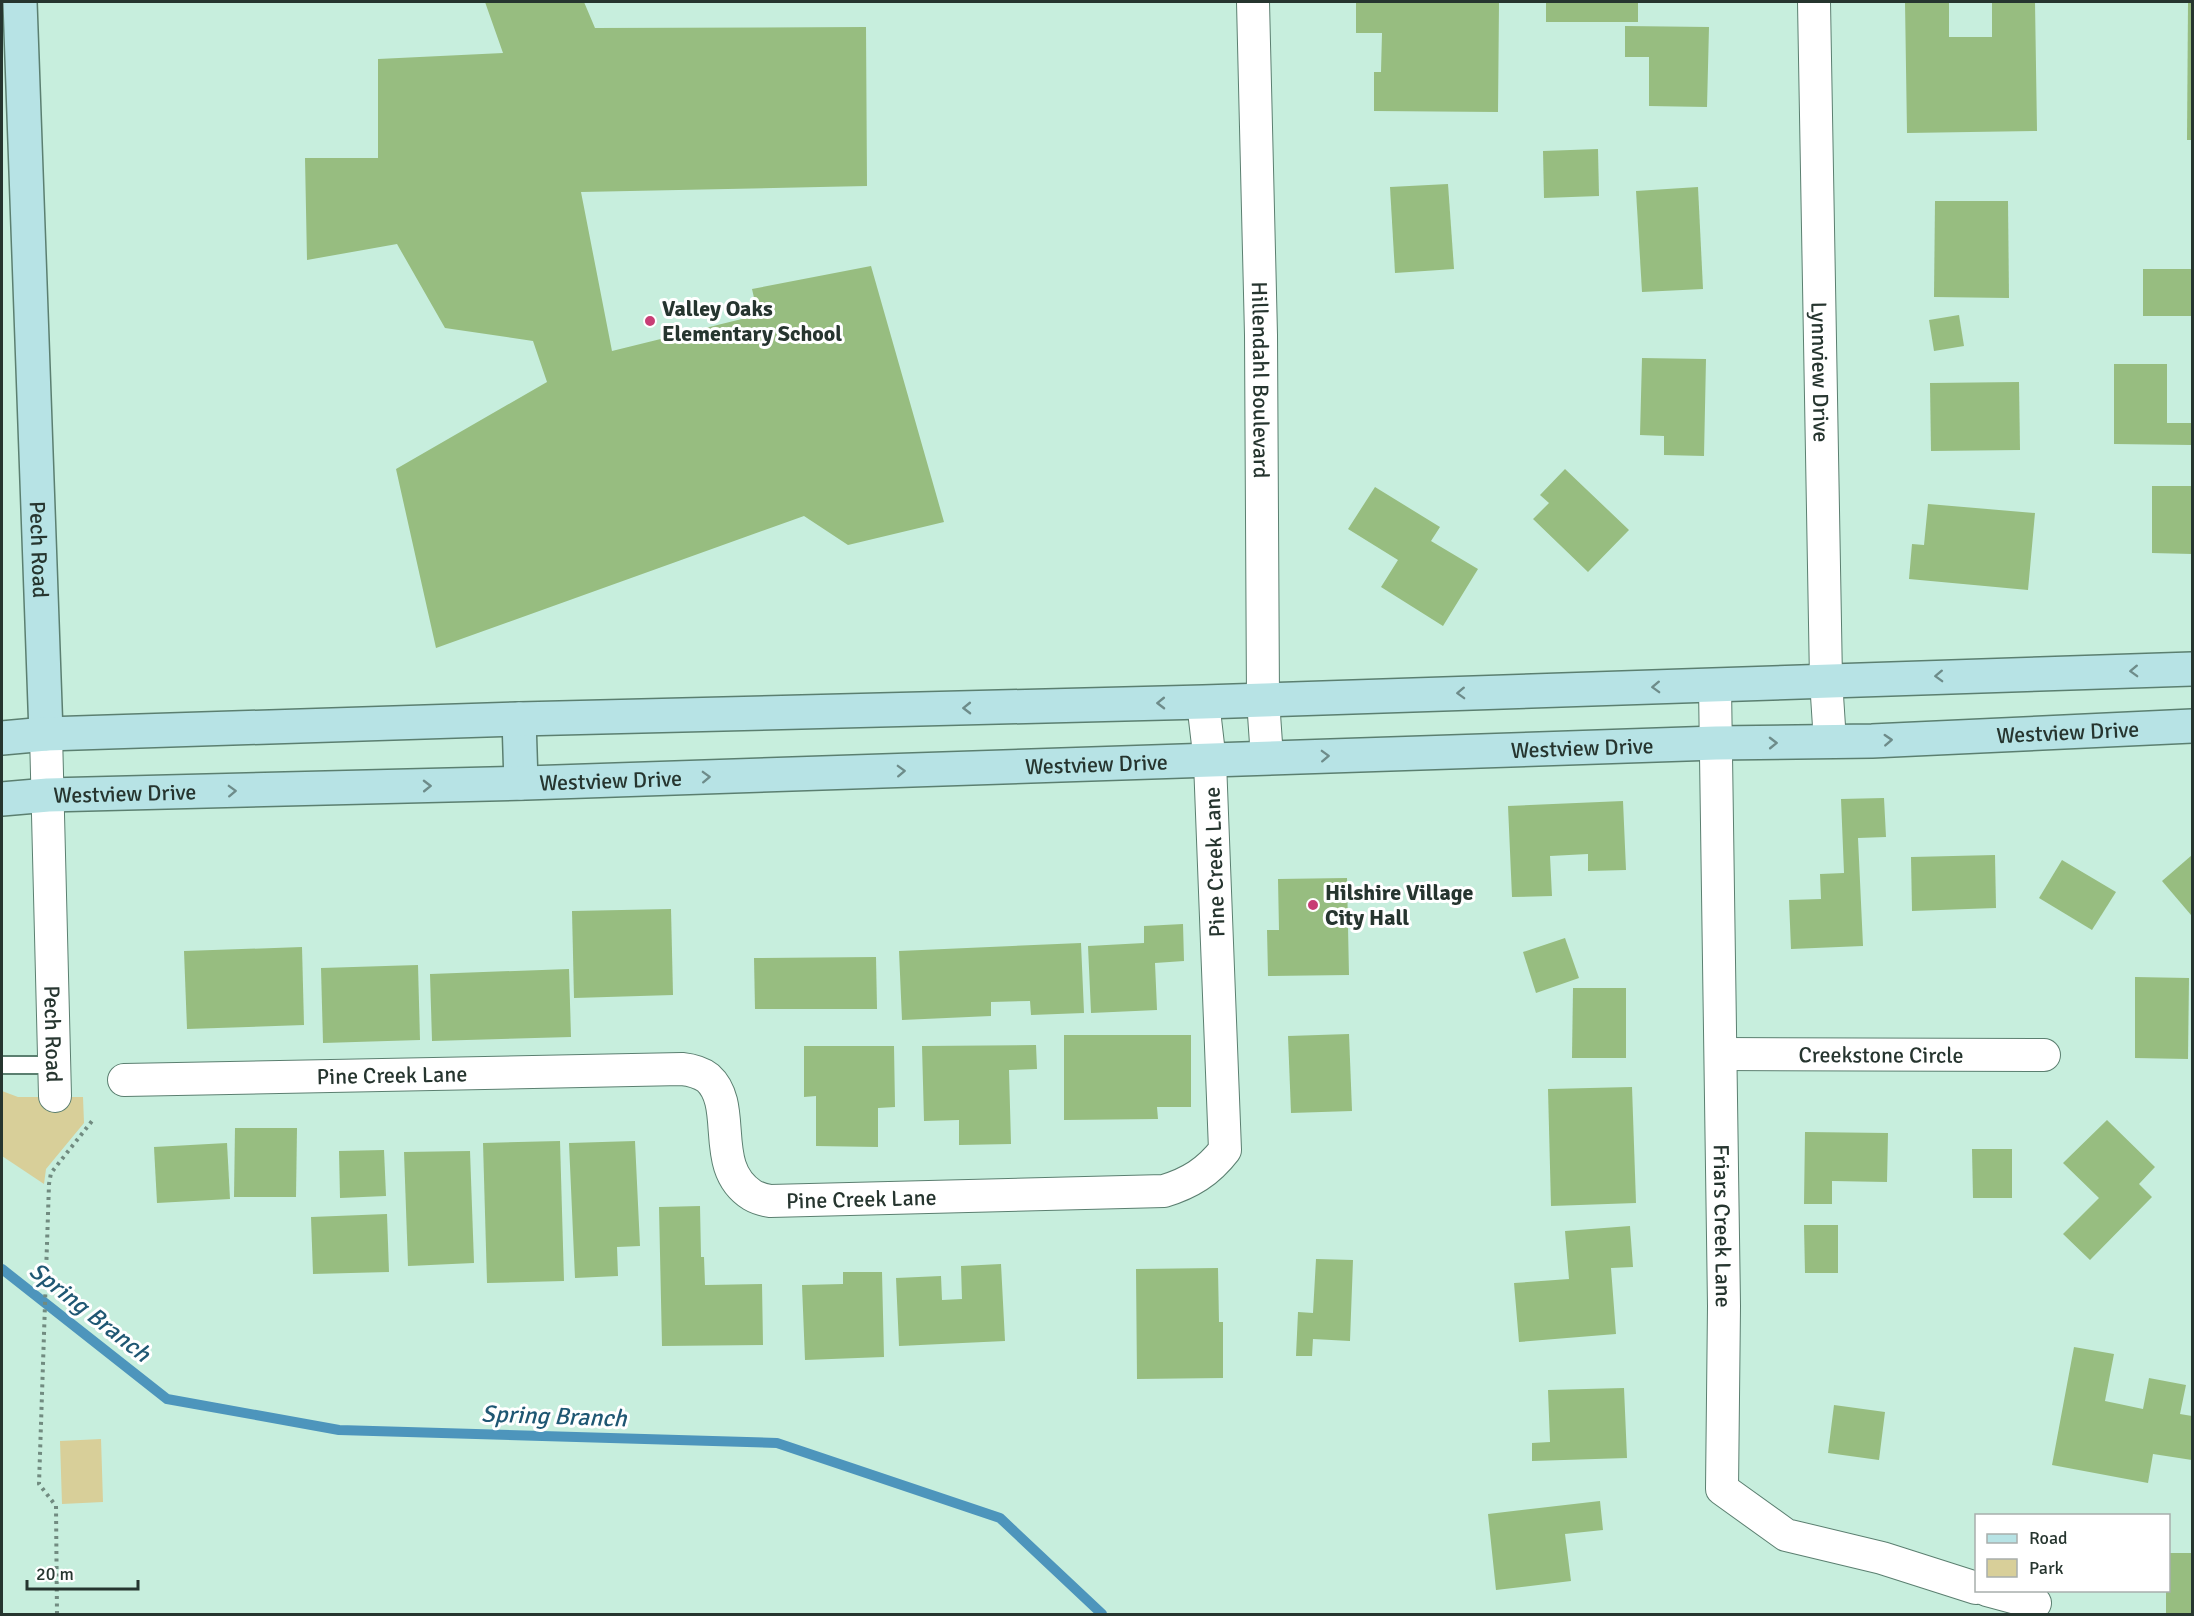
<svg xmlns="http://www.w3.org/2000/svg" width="2194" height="1616" viewBox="0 0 2194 1616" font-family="Signika,sans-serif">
	<rect width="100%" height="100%" fill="#c7eedd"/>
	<g fill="#d8cf99">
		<polygon points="2,1091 18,1097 83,1097 84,1123 46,1169 44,1184 2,1156"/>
		<polygon points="101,1439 103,1502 62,1504 60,1441"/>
	</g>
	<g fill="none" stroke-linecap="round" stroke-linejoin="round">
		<polyline stroke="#4d95bc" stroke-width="10" points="2,1269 167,1399 339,1430 777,1443 1000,1518 1102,1614"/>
	</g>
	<g fill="#97bd80">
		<polygon points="485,2 584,2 595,28 866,27 867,186 581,192 612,351 758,315 752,289 871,266 944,522 848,545 804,516 436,648 396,469 547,382 533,341 445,328 397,244 307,260 305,158 378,158 378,59 503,53"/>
		<polygon points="1356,2 1499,2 1498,112 1374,111 1374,72 1381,72 1382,33 1356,33"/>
		<rect x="1546" y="2" width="92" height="20"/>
		<polygon points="1905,2 1949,2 1949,37 1992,37 1992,2 2035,2 2037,131 1907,133"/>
		<polygon points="2188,3 2192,3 2192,140 2187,140"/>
		<polygon points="1625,26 1709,27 1707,107 1649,106 1649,57 1625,57"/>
		<polygon points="1598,149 1599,196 1544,198 1543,151"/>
		<polygon points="1448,184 1454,269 1395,273 1390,187"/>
		<polygon points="1698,187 1703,289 1642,292 1636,191"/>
		<polygon points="1935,201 2008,201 2009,298 1934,297"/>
		<rect x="2143" y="269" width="49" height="47"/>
		<polygon points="1959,315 1964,346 1934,351 1929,320"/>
		<polygon points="1642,358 1706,359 1704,456 1664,455 1664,436 1640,435"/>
		<polygon points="2114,364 2167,364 2167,423 2192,423 2192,445 2114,444"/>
		<polygon points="2019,382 2020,450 1931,451 1930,383"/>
		<polygon points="1565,469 1629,530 1588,572 1533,519 1549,503 1540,495"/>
		<polygon points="2152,486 2192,486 2192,554 2152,553"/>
		<polygon points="1375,487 1440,527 1431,541 1478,569 1443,626 1381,587 1398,560 1348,529"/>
		<polygon points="1928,504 2035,513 2028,590 1909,579 1912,544 1924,545"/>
		<polygon points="1884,798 1886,837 1858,838 1863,946 1791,949 1789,900 1821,899 1820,874 1844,873 1841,799"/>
		<polygon points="1623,801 1626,870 1588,871 1588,854 1550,856 1552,896 1512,897 1508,806"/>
		<polygon points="1995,855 1996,908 1912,911 1911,857"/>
		<polygon points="2192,855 2192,913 2191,915 2162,881"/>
		<polygon points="2062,860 2116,892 2092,930 2039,898"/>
		<polygon points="1347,878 1349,975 1268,976 1267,930 1279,930 1278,879"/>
		<polygon points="671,909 673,995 574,998 572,911"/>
		<polygon points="1183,924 1184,961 1155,963 1157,1010 1091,1013 1088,946 1144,943 1144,926"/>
		<polygon points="1565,938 1579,978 1536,993 1523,952"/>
		<polygon points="1081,943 1084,1013 1031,1015 1030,1001 991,1002 991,1016 902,1020 899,951"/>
		<polygon points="302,947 304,1025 187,1029 184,951"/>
		<polygon points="876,957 877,1009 755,1009 754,958"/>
		<polygon points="418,965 420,1040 323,1043 321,968"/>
		<polygon points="569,969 571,1037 432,1041 430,974"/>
		<polygon points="2135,977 2189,978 2188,1059 2135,1058"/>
		<polygon points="1573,988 1626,988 1626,1058 1572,1058"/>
		<polygon points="1349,1034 1352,1111 1291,1113 1288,1036"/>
		<polygon points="1064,1035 1191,1035 1191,1107 1157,1107 1158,1119 1064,1120"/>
		<polygon points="1036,1045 1037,1069 1009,1070 1011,1144 959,1145 959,1120 924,1121 922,1046"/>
		<polygon points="804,1046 894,1046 895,1107 878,1108 878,1147 816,1146 816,1096 804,1097"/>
		<polygon points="1632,1087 1636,1203 1551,1206 1548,1089"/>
		<polygon points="2107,1120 2155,1167 2139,1184 2152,1197 2090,1260 2063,1234 2099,1198 2063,1163"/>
		<polygon points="235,1128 297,1128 296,1197 234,1197"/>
		<polygon points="1805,1132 1888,1133 1887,1182 1832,1181 1832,1204 1804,1204"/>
		<polygon points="560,1141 564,1281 487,1283 483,1143"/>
		<polygon points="635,1141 640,1246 617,1247 618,1276 575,1278 569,1143"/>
		<polygon points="227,1143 230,1199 157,1203 154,1147"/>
		<polygon points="1972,1149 2012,1149 2012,1198 1973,1198"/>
		<polygon points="384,1150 386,1196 340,1198 339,1151"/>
		<polygon points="470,1151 474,1263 408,1266 404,1152"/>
		<polygon points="700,1206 701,1257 704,1257 705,1285 762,1284 763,1345 662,1346 659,1207"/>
		<polygon points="387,1214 389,1272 313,1274 311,1217"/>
		<polygon points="1804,1225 1838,1225 1838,1273 1805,1273"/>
		<polygon points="1630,1226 1633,1267 1611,1268 1616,1334 1519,1342 1514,1283 1569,1279 1565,1231"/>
		<polygon points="1316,1259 1353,1260 1350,1341 1313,1339 1312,1356 1296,1356 1298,1312 1313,1313"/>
		<polygon points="1001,1264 1005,1341 899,1346 896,1278 941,1276 942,1300 962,1299 961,1266"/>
		<polygon points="1218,1268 1219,1322 1223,1322 1223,1378 1137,1379 1136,1269"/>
		<polygon points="843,1272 882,1272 884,1357 805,1360 802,1285 843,1284"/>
		<polygon points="2074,1347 2114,1354 2105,1401 2143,1409 2149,1378 2186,1385 2180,1414 2192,1416 2192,1460 2153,1454 2148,1483 2052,1465"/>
		<polygon points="1624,1388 1627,1458 1532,1461 1532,1443 1550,1442 1548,1390"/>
		<polygon points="1834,1405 1885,1412 1879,1460 1828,1453"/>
		<polygon points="1600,1501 1603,1530 1565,1534 1571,1581 1496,1590 1488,1514"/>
		<polygon points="2168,1553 2192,1553 2192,1614 2166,1614 2166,1590 2168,1590"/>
	</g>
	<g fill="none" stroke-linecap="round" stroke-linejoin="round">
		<defs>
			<polyline id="lane" points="2,1065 55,1065"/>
			<g id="street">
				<path id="s1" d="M1253,2L1261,335L1263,700L1267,758"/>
				<path id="s2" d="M1814,2L1826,680L1830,742"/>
				<path id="s3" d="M1715,686L1724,1306L1722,1489L1786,1535L1882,1558L1976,1588"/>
				<path id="s4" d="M46,734L55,1096"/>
				<path id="s5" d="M1721,1054L2044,1055"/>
				<path id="s6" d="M124,1080L682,1069C691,1070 700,1072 708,1078C739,1106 708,1167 752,1195C757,1198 764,1200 770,1201L1164,1191C1190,1183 1208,1172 1225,1150L1210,762L1203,702"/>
				<polyline points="1987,1590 2035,1603"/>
			</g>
			<g id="secondary">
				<path id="s7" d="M20,2L46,734"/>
				<polyline points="519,719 521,783"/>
				<polyline points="2,738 46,734 519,719 1203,702 2192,669"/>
				<path id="s8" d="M2,799L48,795L526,783L1716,743L1872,741L2192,726"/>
			</g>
		</defs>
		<use href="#lane" stroke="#5b7f70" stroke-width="20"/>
		<use href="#street" stroke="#5b7f70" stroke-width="34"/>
		<use href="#secondary" stroke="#5b7f70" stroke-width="36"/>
		<polyline stroke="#718b80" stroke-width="4" stroke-dasharray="3 4.5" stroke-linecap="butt" points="57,1614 56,1506 39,1484 49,1184 51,1173 92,1121"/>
		<use href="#lane" stroke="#fff" stroke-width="16"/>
		<use href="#street" stroke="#fff" stroke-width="32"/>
		<use href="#secondary" stroke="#b7e3e5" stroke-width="33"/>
	</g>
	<defs><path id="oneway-chevron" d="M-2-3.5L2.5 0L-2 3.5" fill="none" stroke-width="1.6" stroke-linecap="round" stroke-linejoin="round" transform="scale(1.5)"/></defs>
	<g stroke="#6e8c8a">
		<use href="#oneway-chevron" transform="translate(2134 671) rotate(178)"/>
		<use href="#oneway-chevron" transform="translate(1939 676) rotate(178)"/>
		<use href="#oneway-chevron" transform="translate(1656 687) rotate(178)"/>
		<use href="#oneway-chevron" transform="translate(1461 693) rotate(178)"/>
		<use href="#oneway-chevron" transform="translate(1161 703) rotate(179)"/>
		<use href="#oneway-chevron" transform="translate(967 708) rotate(179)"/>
		<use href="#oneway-chevron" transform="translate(1888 740) rotate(-3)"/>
		<use href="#oneway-chevron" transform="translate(1773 743) rotate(-1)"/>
		<use href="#oneway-chevron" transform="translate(1325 756) rotate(-2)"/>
		<use href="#oneway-chevron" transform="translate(901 771) rotate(-2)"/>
		<use href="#oneway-chevron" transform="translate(706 777) rotate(-2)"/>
		<use href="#oneway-chevron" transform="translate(427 786) rotate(-1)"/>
		<use href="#oneway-chevron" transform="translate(232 791) rotate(-2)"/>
	</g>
	<g fill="#c83e75" stroke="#fff" stroke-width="2">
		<circle cx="650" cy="321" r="6"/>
		<circle cx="1313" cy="905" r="6"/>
	</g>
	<g text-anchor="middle" stroke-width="6" stroke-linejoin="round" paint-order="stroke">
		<g font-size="22" font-weight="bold" fill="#26352f" stroke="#fff" text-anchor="start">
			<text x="662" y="316">Valley Oaks<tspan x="662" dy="25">Elementary School</tspan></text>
			<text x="1325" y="900">Hilshire Village<tspan x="1325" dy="25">City Hall</tspan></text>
		</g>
		<g font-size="22" fill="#26352f" stroke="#fff">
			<text dy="8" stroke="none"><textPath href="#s2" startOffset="370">Lynnview Drive</textPath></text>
			<text dy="8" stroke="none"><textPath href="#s1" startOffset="378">Hillendahl Boulevard</textPath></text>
			<text dy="8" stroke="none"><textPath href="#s7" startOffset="548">Pech Road</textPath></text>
			<text dy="8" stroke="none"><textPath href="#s8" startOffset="2067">Westview Drive</textPath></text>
			<text dy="8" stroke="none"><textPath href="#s8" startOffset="1581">Westview Drive</textPath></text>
			<text dy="8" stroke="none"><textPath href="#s8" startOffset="1095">Westview Drive</textPath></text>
			<text dy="8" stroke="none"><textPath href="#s8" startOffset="609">Westview Drive</textPath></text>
			<text dy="8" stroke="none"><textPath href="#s8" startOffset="123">Westview Drive</textPath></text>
			<text transform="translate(1214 862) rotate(-92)" y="8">Pine Creek Lane</text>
			<text dy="8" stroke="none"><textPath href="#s4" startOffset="300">Pech Road</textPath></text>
			<text dy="8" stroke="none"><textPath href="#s5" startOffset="160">Creekstone Circle</textPath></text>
			<text dy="8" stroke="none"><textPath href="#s6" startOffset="268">Pine Creek Lane</textPath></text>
			<text dy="8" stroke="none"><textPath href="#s6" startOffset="826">Pine Creek Lane</textPath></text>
			<text dy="8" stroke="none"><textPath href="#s3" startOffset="540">Friars Creek Lane</textPath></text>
		</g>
		<g font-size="24" font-style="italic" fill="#1f5773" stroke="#fff">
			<text transform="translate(90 1312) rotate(38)" y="8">Spring Branch</text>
			<text transform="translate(554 1416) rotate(2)" y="8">Spring Branch</text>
		</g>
	</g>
	<rect width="2194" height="1616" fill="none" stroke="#26352f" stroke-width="6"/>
	<rect x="1975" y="1514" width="195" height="78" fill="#ffffff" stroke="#a8aeac" stroke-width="1.5"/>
	<rect x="1987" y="1534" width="30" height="9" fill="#b7e3e5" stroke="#a8aeac" stroke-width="1.5"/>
	<text x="2029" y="1544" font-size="18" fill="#26352f">Road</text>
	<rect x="1987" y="1559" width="30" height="18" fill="#d8cf99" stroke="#a8aeac" stroke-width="1.5"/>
	<text x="2029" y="1574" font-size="18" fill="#26352f">Park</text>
	<path d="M27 1580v9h111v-9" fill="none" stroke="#26352f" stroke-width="3"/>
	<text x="36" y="1580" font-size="18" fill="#26352f" stroke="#ffffff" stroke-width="4.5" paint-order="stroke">20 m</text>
</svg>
